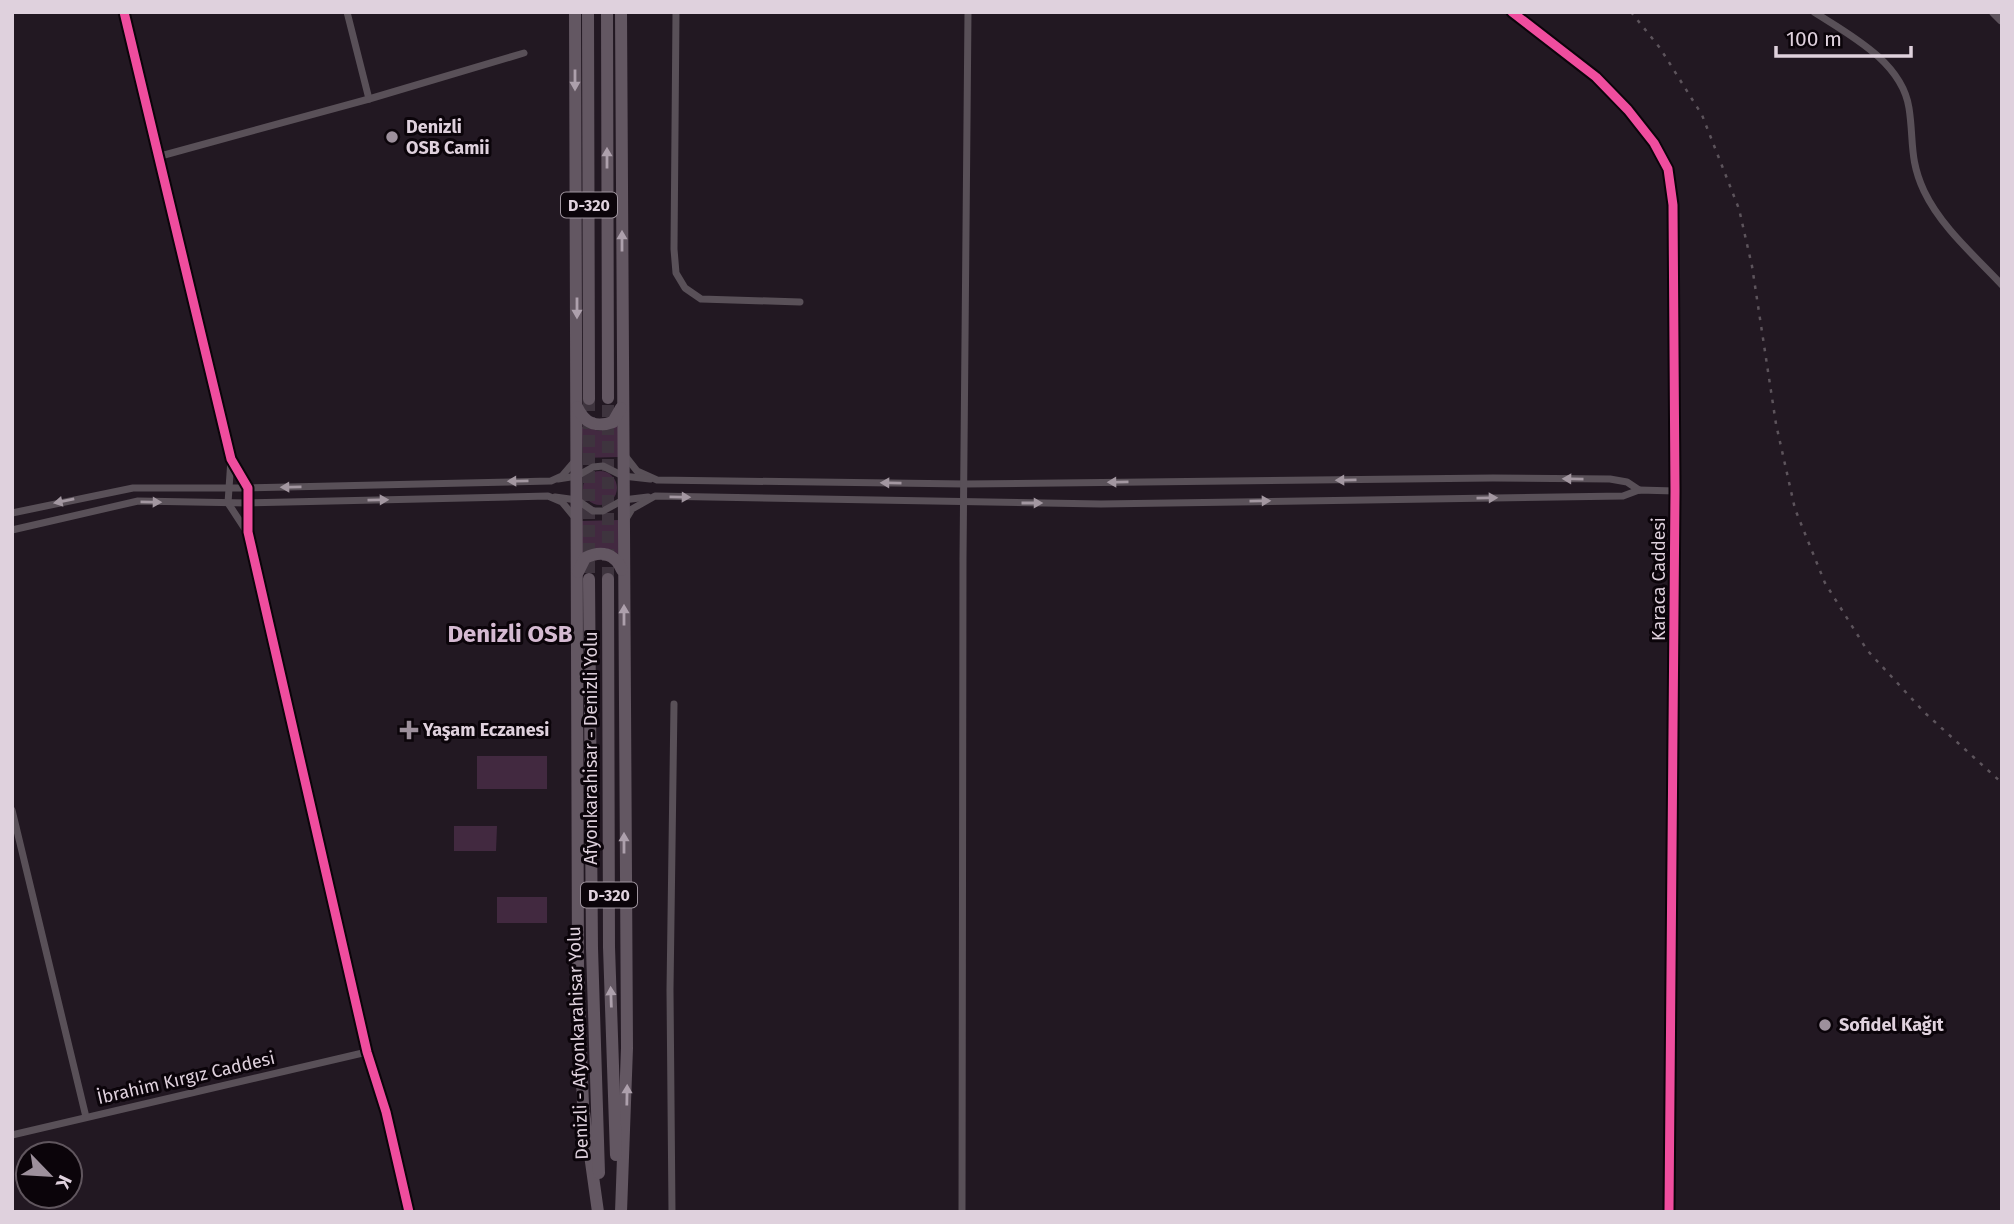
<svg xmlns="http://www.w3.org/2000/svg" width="2014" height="1224" viewBox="0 0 2014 1224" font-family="'Fira Sans',sans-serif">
	<rect width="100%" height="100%" fill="#221822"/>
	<g fill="#422940">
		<polygon points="618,425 618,457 583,458 582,427 600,431"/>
		<circle cx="600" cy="488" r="17"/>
		<path d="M618,520V554C605,545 596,548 582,554V521Z"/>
		<rect x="477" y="756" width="70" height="33"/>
		<polygon points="454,826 497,826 496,851 454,851"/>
		<rect x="497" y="897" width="50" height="26"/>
	</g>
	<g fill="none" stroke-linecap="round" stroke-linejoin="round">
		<g stroke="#3e343e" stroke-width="12" stroke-dasharray="12 6" stroke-linecap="butt">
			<polyline points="589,399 589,579"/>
			<polyline points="608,579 608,398"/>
		</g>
		<g stroke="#595058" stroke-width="7">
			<polyline points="124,12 231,459 248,488 248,532 367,1052 386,1112 409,1212"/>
			<polyline points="347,12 369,99"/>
			<polyline points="676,12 674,249 676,273 685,288 701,299 800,302"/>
			<polyline points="1512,12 1596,77 1628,110 1654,143 1668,169 1673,205 1675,491 1669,1212"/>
			<path d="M1814,12C1850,35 1902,62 1909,108C1914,140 1909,159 1924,191C1941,227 1975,256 2002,285"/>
			<polyline points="157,157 369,99 524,53"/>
			<polyline points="626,457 637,471 657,480 965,484 1493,478 1610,479 1627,482 1639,490"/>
			<polyline points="231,459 228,503 247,532"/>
			<polyline points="558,479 577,476 593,467 603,466 623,476 650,479"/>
			<polyline points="555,497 577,500 593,511 603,511 623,500 648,497"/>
			<polyline points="12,513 133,488 248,488 551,481 562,476 574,462"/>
			<polyline points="626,519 632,509 655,496 1101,504 1623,496 1639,490 1675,491"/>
			<polyline points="12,530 138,501 248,503 548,496 562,502 576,519"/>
			<polyline points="12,810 86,1117"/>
			<polyline points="12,1135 367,1052"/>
			<polyline points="672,1212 670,990 674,704"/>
			<polyline points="962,1212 963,560 968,12"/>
		</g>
		<polyline stroke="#5d535c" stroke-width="10" points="1994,12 2002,20"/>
		<g stroke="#635762" stroke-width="12">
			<polyline points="575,12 578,970 583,1105 598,1212"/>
			<polyline points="588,12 589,399"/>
			<polyline points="607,12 608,398"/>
			<polyline points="621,12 627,1048 621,1212"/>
			<path d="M577,407C585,424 596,428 613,422L621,408"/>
			<path d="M578,572L585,558C601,550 615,553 622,570"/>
			<polyline points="589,579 592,948 599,1173"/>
			<polyline points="608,579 609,947 616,1155"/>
		</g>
		<polyline stroke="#5d545c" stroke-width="2.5" stroke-dasharray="3.5 7" stroke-linecap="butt" points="1631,12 1660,48 1702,115 1739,209 1752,266 1776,424 1795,509 1825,583 1867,650 1924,712 2002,783"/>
		<defs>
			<g id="cycleway">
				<polyline points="124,12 231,459 248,488 248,532 367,1052 386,1112 409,1212"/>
				<polyline points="1512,12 1596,77 1628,110 1654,143 1668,169 1673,205 1675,491 1669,1212"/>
			</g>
		</defs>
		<use href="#cycleway" stroke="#0b040a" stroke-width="13"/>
		<use href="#cycleway" stroke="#ef4d9e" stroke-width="9"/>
	</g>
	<defs><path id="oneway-solid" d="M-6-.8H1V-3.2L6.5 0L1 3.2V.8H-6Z" transform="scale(1.75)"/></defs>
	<g fill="#ada0ac">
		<use href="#oneway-solid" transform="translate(575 80) rotate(90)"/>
		<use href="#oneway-solid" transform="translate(607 158) rotate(-90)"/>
		<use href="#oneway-solid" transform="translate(622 241) rotate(-90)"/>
		<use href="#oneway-solid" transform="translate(577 308) rotate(90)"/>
		<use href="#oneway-solid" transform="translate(624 615) rotate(-90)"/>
		<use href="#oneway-solid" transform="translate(624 843) rotate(-90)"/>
		<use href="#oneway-solid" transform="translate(611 997) rotate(-92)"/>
		<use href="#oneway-solid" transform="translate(627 1095) rotate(-89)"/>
	</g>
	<g fill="#a397a1">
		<use href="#oneway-solid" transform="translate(1573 479) rotate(-179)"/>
		<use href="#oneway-solid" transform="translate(1346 480) rotate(179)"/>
		<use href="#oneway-solid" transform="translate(518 481) rotate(179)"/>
		<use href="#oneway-solid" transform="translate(1118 482) rotate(179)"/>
		<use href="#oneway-solid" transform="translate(891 483) rotate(-179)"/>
		<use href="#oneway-solid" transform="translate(291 487) rotate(179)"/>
		<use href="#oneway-solid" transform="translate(680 497) rotate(1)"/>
		<use href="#oneway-solid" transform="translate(1487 498) rotate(-1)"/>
		<use href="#oneway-solid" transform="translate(378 500) rotate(-1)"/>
		<use href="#oneway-solid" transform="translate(64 501) rotate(168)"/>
		<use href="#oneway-solid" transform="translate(1260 501) rotate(-1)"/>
		<use href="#oneway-solid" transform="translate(151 502) rotate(1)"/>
		<use href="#oneway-solid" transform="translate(1032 503)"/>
	</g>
	<g fill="#9d909c" stroke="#0b040a" stroke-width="2.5">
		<circle cx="392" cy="137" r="7"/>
		<path d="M405.5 719.5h7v7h7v7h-7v7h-7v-7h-7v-7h7z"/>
		<circle cx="1825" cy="1025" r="7"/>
	</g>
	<g text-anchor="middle" stroke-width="6" stroke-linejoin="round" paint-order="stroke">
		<g fill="#0b040a" stroke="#9f949e" stroke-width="2">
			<rect x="561" y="192.5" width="56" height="25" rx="5"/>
			<rect x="581" y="882.5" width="56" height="25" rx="5"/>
		</g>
		<g font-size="16" font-weight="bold" fill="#dfd1dd">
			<text x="589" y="211">D-320</text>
			<text x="609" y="901">D-320</text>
		</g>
		<g font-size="18" font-weight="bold" fill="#dfd1dd" stroke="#0b040a" text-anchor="start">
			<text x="406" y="133">Denizli<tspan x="406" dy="21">OSB Camii</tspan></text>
			<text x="423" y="736">Yaşam Eczanesi</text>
			<text x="1839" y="1031">Sofidel Kağıt</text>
		</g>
		<g font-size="18" fill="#dfd1dd" stroke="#0b040a">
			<text transform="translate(1659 579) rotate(-90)" y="6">Karaca Caddesi</text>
			<text transform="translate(591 748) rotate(-90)" y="6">Afyonkarahisar - Denizli Yolu</text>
			<text transform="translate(578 1043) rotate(-92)" y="6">Denizli - Afyonkarahisar Yolu</text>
			<text transform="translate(186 1078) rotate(-13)" y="6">İbrahim Kırgız Caddesi</text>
		</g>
		<g font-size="24" font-weight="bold" fill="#d5bad2" stroke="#0b040a">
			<text x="510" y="642">Denizli OSB</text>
		</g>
	</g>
	<rect width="2014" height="1224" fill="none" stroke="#dfd1dd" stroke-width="28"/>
	<g transform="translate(49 1175) rotate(115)"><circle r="33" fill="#0b040a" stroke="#60565e" stroke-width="2"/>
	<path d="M0-5L12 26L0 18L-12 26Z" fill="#9d909c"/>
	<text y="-10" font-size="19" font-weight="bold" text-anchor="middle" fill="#dfd1dd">K</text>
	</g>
	<path d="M1776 46v10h135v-10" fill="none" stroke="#dfd1dd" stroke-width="3.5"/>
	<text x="1786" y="46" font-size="21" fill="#dfd1dd" stroke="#0b040a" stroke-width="5" paint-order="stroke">100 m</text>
</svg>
